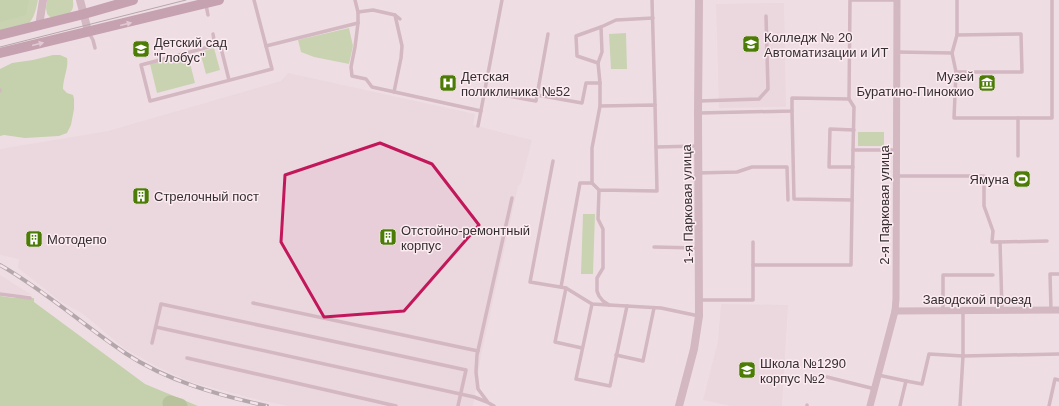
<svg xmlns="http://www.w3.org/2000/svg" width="1059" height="406" viewBox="0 0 1059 406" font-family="Helvetica,sans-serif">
	<rect width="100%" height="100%" fill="#eedee4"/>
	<g fill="#e7ced8">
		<polygon points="784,3 786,107 719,108 716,4"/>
		<polygon points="288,73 475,114 473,125 532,140 521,183 518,186 481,356 473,406 288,406 259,400 191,382 160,368 125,349 83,314 60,301 18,268 19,259 0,255 0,149 108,131 281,81"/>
		<polygon points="0,275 32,295 19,295 0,292"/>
		<polygon points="721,304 788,305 782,406 731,406 703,400 718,341"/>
	</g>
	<g fill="#9cc676">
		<path d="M0,0H38C32,30 27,25 0,31Z"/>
		<path d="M47,0H73C73,3 74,7 72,10C69,16 56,18 50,17L47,14L46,8Z"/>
		<polygon points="349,28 353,46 349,64 314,57 301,52 298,40"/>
		<polygon points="626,33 627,69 611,69 609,34"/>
		<polygon points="214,48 220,70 206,74 200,52"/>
		<polygon points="188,55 195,83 157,93 150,64"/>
		<rect x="858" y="132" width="26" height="14"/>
		<polygon points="583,214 595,214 593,274 581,274"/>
	</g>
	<g fill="#92c068">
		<polygon points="0,0 29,0 26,15 0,22"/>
		<path d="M53,55H60L67,58C69,67 63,78 63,89L67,93L73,95L74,99V109L71,125L67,133L59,136L25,138L4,135L0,136V69L12,63L33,60Z"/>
		<polygon points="0,296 14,298 34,298 34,302 145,384 198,406 0,406"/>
	</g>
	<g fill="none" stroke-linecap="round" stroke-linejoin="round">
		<polyline stroke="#75a24a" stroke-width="15" points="170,403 180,406"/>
		<g stroke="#b28798" stroke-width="3.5">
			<polyline points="254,0 266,46 358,23 358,12 355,0"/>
			<polyline points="652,0 655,105"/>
			<polyline points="850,0 849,99 854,107 853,150 896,150"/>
			<polyline points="851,0 897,0"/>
			<polyline points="206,5 208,15"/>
			<polyline points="358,12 373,10 395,15 402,46 401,58 394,92"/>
			<polyline points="395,15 400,19"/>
			<polyline points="358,23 355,47 351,67 352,76 366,79 372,87 481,111"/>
			<polyline points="89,33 93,40 95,48"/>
			<polyline points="213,34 215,46"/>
			<polyline points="897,52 952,53 956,72 954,118 1052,118 1052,0"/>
			<polyline points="952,53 957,35 957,0"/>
			<polyline points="598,63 602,52 601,27 616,20 653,18"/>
			<polyline points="956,72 1022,72 1021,34 957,35"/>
			<polyline points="229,80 220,44 141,65 150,101 272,69 266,46"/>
			<polyline points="600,83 598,63 577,56 576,36 601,27"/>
			<polyline points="0,90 0,91"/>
			<polyline points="485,92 536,101 548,34"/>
			<polyline points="537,95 582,103 586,83 600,83 600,106"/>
			<polyline points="699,101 759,99 768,89 766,16"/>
			<polyline points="792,111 794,199 852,200"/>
			<polyline points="699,113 792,111 792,98 849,99"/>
			<polyline points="478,126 502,0"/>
			<polyline points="656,147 698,146"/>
			<polyline points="1018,156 1018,118"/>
			<polyline points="553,161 530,282 566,288 592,304 661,308 699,316"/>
			<polyline points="853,167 829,167 830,129 854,130"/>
			<polyline points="698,173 737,172 752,167 787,167 788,200"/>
			<polyline points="897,176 984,176 984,206 993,231 992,242 1000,242"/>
			<polyline points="599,190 657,191 655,105 600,106 592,148 592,183 599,190 598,219 603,229 603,268 597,278 597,291 599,296 603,301 609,305"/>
			<polyline points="654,247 698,248"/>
			<polyline points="753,265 851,265 853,150"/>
			<polyline points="561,287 580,183 592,183"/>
			<polyline points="566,288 555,342 582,348"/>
			<polyline points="0,294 30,298"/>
			<polyline points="700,300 753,300 753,242"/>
			<polyline points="253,303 478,351"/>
			<polyline points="592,304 576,379 610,386 627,306"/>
			<polyline points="1002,310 1000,242 1047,241"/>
			<polyline points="1051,310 1050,274 1059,274"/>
			<polyline points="943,311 943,275 993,275"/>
			<polyline points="156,327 474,397 487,402 494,406"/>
			<polyline points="152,343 161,304 466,370 458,406"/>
			<polyline points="616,355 643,361 654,308"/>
			<polyline points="187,358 396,406"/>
			<polyline points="878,375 906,381 900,406"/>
			<polyline points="827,377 875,389"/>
			<polyline points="906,381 922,384 929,354 963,356 1059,354"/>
			<polyline points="487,401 478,389 476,372 477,355 512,198"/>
			<polyline points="807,406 807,405"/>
			<polyline points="960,406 963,356 963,311"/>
			<polyline points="1049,406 1055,379 1059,380"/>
		</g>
		<g stroke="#b28798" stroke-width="7">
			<polyline points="895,311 1059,310"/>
			<polyline points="870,406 895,311 896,299 897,0"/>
		</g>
		<g stroke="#b28798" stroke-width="8">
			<polyline points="80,0 88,31"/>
			<polyline points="39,26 43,0"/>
			<polyline points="679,406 694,349 699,316 698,113 699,0"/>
		</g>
		<g stroke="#965a74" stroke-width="10">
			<polyline points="0,35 84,14 133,0"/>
			<polyline points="0,53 219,0"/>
		</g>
		<polyline stroke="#6e6468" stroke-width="1" points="0,47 186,0"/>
		<defs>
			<path id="rail" d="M0,265C44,290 83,325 125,353C167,381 218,395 267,406"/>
		</defs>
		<use href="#rail" stroke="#6e6468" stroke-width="4"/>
		<use href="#rail" stroke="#fcebf1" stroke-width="2.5" stroke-dasharray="8" stroke-linecap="butt"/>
	</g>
	<defs><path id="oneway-solid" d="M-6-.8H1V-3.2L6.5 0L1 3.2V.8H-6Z"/></defs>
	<g fill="#d3b1bf">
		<use href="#oneway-solid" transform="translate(126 24) rotate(-14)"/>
		<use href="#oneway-solid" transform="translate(38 44) rotate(-14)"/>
	</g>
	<path d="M0 0H1059V406H0ZM380,143L432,164L479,225L404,311L324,317L281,242L285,175Z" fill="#eedee4" fill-opacity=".55" fill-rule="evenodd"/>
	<path fill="none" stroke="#c2185b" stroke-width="3" stroke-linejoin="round" d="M380,143L432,164L479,225L404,311L324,317L281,242L285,175Z"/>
	<defs>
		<symbol id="university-square" viewBox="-11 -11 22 22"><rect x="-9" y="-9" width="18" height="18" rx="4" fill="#4c7c06" stroke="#fcebf1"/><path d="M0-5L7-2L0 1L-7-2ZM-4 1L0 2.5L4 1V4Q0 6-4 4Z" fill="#fff"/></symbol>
		<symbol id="school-square" viewBox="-11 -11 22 22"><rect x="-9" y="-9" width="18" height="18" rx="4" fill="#4c7c06" stroke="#fcebf1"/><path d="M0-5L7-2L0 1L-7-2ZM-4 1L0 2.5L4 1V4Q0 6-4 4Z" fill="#fff"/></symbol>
		<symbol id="hospital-square" viewBox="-11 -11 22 22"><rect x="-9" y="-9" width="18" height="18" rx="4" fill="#4c7c06" stroke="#fcebf1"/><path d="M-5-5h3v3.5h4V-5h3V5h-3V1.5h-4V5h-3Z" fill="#fff"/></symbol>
		<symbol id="museum-square" viewBox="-11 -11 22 22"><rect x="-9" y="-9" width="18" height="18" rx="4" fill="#4c7c06" stroke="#fcebf1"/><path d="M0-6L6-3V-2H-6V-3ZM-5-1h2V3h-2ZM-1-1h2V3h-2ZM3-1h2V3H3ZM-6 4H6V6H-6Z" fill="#fff"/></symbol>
		<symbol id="stadium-square" viewBox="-11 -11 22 22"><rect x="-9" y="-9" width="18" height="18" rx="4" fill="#4c7c06" stroke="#fcebf1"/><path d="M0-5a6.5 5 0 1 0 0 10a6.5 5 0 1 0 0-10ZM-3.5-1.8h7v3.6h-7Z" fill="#fff"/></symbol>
		<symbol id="building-square" viewBox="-11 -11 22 22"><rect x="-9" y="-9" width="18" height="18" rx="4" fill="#4c7c06" stroke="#fcebf1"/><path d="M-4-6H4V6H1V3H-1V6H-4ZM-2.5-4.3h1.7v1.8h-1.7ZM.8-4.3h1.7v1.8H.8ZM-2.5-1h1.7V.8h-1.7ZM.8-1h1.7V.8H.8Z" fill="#fff"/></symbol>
	</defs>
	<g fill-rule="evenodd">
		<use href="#university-square" x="741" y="34" width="20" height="20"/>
		<use href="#school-square" x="131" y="39" width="20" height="20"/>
		<use href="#hospital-square" x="438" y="73" width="20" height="20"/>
		<use href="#museum-square" x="977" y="73" width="20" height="20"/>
		<use href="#stadium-square" x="1012" y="169" width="20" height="20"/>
		<use href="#building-square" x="131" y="186" width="20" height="20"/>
		<use href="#building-square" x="378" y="227" width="20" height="20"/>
		<use href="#building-square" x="24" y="229" width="20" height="20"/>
		<use href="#school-square" x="737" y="360" width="20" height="20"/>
	</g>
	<g text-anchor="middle" stroke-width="3" stroke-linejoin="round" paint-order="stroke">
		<g font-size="13" fill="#352f31" stroke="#fcebf1" text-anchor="start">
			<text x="764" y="42">Колледж № 20<tspan x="764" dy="15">Автоматизации и ИТ</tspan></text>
			<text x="154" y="47">Детский сад<tspan x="154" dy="15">"Глобус"</tspan></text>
			<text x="461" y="81">Детская<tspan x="461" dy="15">поликлиника №52</tspan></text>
			<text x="974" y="81" text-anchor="end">Музей<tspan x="974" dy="15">Буратино-Пиноккио</tspan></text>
			<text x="1009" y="184" text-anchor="end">Ямуна</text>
			<text x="154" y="201">Стрелочный пост</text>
			<text x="401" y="235">Отстойно-ремонтный<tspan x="401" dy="15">корпус</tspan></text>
			<text x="47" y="244">Мотодепо</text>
			<text x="760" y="368">Школа №1290<tspan x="760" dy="15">корпус №2</tspan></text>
		</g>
		<g font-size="13" fill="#352f31" stroke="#fcebf1">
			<text transform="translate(687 204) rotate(-91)" y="5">1-я Парковая улица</text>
			<text transform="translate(884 205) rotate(-90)" y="5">2-я Парковая улица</text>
			<text x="977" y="304">Заводской проезд</text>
		</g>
	</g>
</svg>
